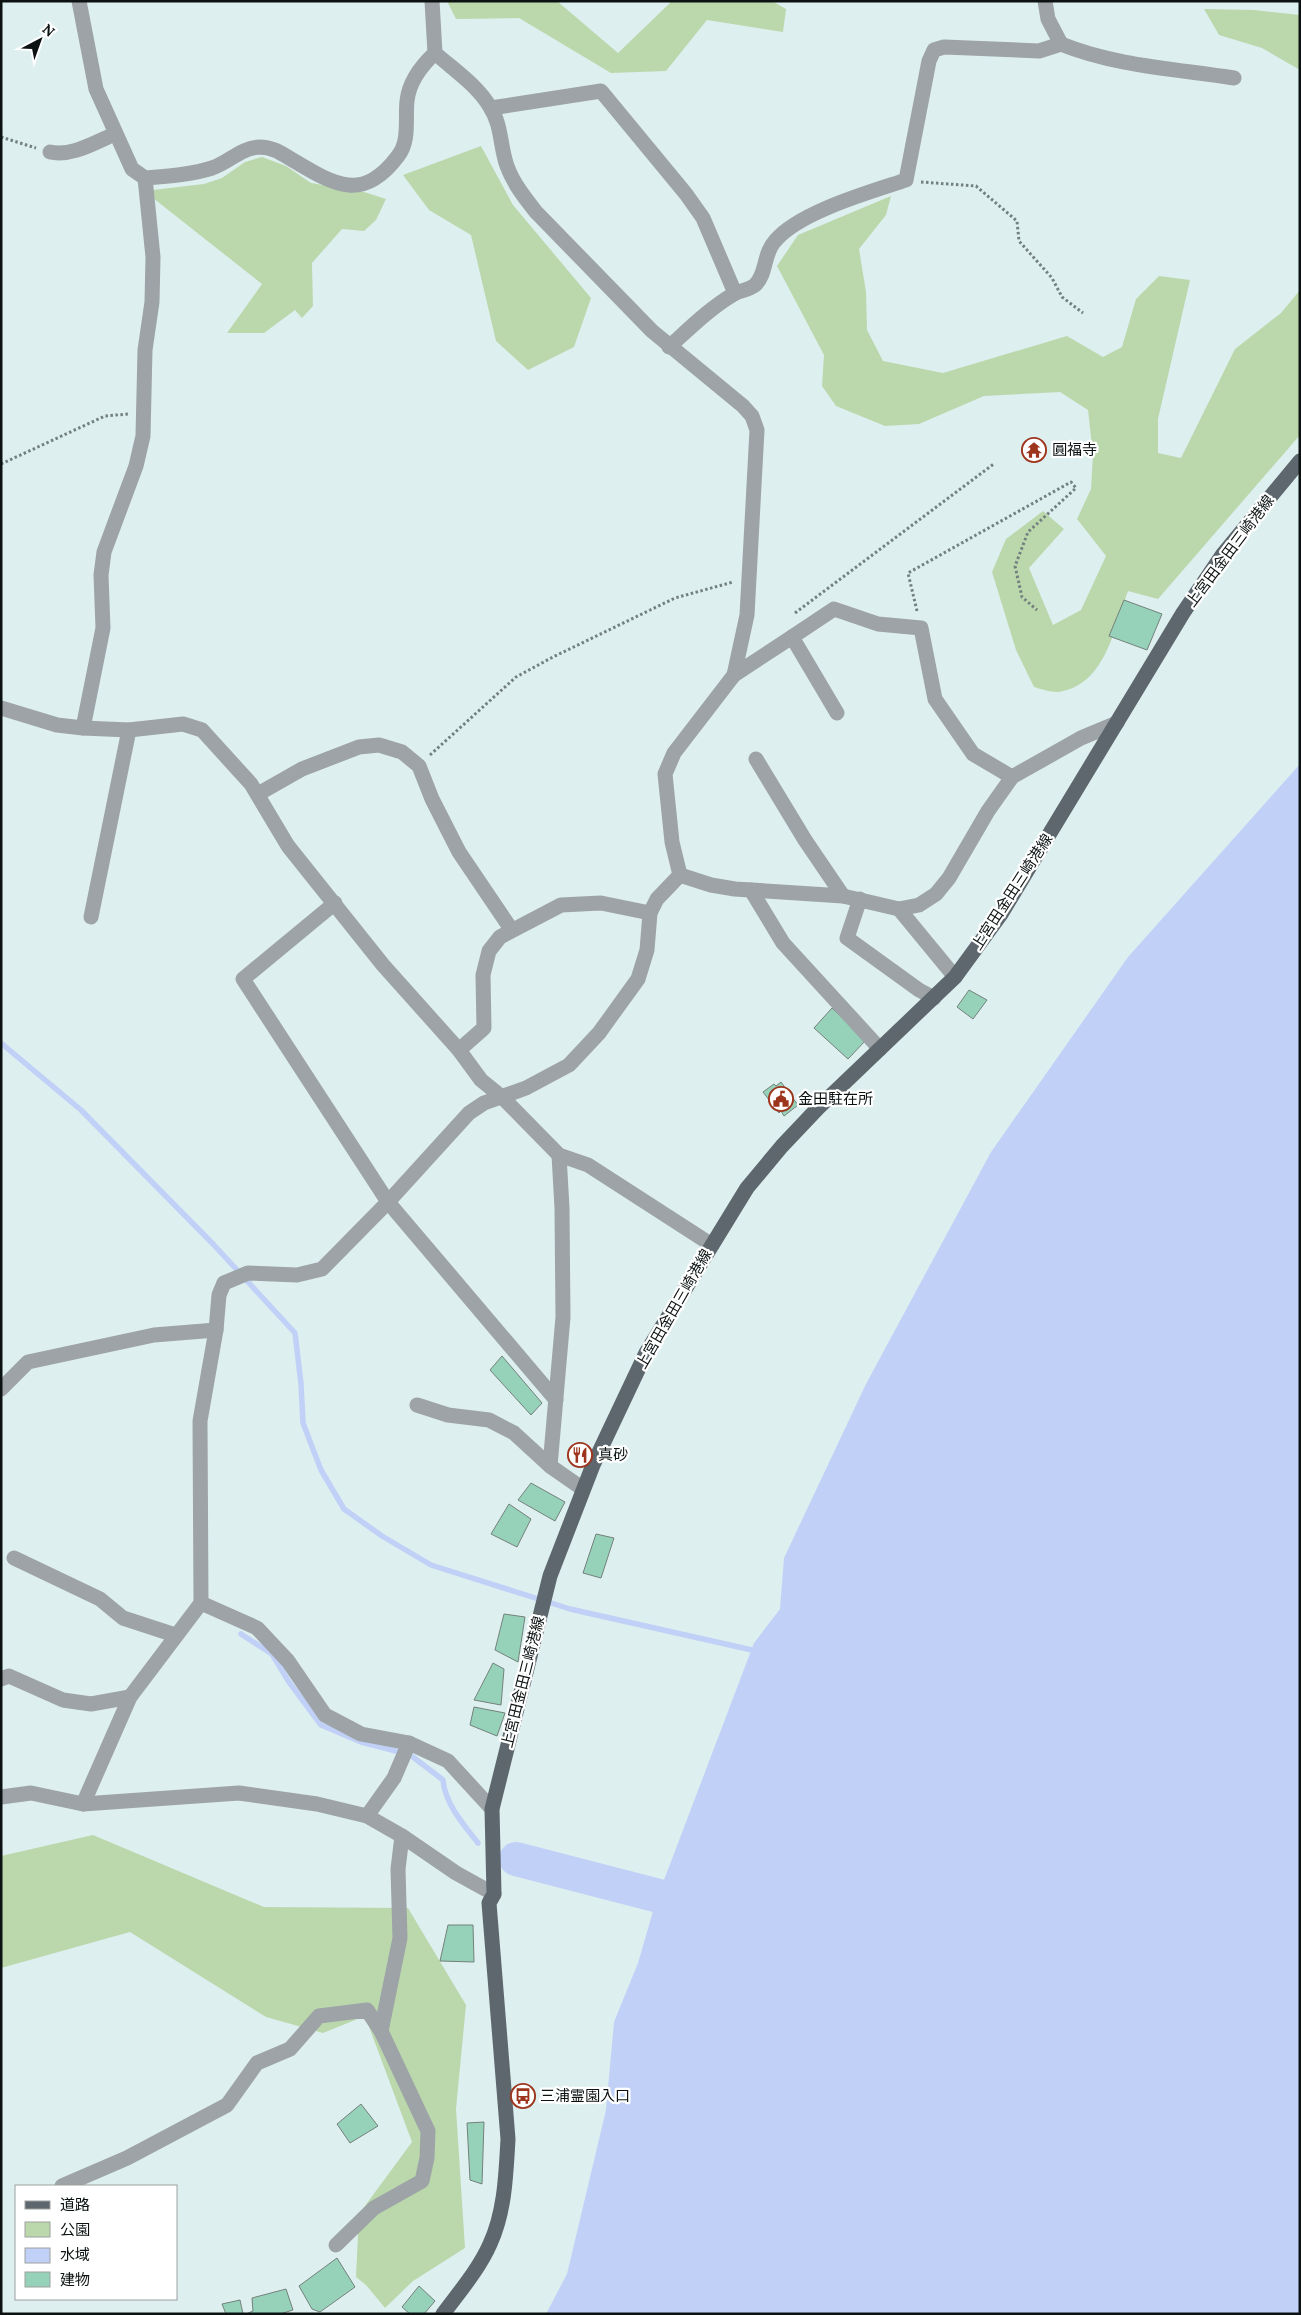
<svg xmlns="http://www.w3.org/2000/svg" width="1301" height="2315" viewBox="0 0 1301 2315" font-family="Lora,'Noto Sans JP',serif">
	<rect width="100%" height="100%" fill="#deeff0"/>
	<g fill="#bbd8ac">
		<polygon points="447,1 557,1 618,53 672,1 772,1 786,9 783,32 707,20 666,71 611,73 519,18 456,19"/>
		<polygon points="1204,9 1254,10 1300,15 1300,70 1262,48 1219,35"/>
		<polygon points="481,146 513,205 591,298 574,347 528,370 496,341 471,235 429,210 403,175"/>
		<polygon points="262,157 286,166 311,183 364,192 386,199 376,220 364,231 342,229 312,263 313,306 302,318 295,310 264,333 227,333 262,284 153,198 153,190 204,184 222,178 245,162"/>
		<path d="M891,196L886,215L859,249L866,292L867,330L883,361L943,373L1067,336L1103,357L1122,347L1136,299L1159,276L1190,280L1158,419V453L1181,458L1235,349L1281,313L1300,290V435L1158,599L1128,591C1114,629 1105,687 1057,692C1050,692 1041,689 1034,687L1016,650L992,572L1006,539L1043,511L1064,529L1029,568L1053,625L1081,610L1106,556L1077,519L1091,489L1093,455L1088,410L1060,392L984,396L919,424L885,426L836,406L822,386L824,355L777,266L798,235Z"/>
		<polygon points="93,1835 264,1907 408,1908 466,2005 456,2109 465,2248 413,2281 385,2308 366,2285 356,2277 359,2214 412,2142 365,2016 323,2033 266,2017 130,1932 1,1968 1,1856"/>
	</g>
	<polygon fill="#c1d0f7" points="1300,764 1300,2314 546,2314 567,2274 606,2110 614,2022 638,1963 656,1901 754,1643 780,1609 784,1558 866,1384 991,1152 1128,957"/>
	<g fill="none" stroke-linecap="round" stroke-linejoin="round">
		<g stroke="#c1d0f7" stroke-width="5.5">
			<polyline points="1,1043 81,1110 214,1245 295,1333 301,1384 303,1423 321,1470 344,1509 382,1536 431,1565 570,1609 752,1650"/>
			<polyline points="241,1634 272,1654 289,1682 321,1725 361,1742 396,1751"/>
			<path d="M413,1757L443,1780C445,1804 464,1825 478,1843"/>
		</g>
		<polyline stroke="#c1d0f7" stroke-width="34" points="516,1859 659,1896"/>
	</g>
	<g fill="#96d2ba" stroke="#74817b">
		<polygon points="1124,600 1162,614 1147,650 1109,636"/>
		<polygon points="969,990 987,1000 973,1019 957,1007"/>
		<polygon points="832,1008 866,1040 848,1059 814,1028"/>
		<polygon points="781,1082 798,1105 784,1116 781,1111 779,1113 763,1092 774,1084 776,1086"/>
		<polygon points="502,1356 542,1403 531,1415 490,1370"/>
		<polygon points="531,1483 565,1502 555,1521 518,1500"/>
		<polygon points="509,1504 531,1519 517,1547 491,1534"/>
		<polygon points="596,1534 614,1538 601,1578 583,1573"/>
		<polygon points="504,1614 525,1617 518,1662 495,1650"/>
		<polygon points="493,1663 504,1669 501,1705 474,1700"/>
		<polygon points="474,1707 505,1713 497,1736 470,1725"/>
		<polygon points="448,1925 473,1925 474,1962 440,1961"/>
		<polygon points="361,2104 378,2126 350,2143 337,2124"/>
		<polygon points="484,2122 482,2184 470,2180 467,2123"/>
		<polygon points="337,2258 355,2287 320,2312 312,2309 299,2286"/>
		<polygon points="419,2286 435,2301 424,2314 410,2314 402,2307"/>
		<polygon points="286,2289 293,2310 280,2314 246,2314 253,2311 252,2298"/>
		<polygon points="240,2300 243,2314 226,2314 222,2304"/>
	</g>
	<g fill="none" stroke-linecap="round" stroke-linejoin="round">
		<g stroke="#748080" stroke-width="3" stroke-dasharray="2.5 2.5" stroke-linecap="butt">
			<polyline points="1,137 36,148"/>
			<polyline points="921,182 976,186 1017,221 1019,241 1052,278 1062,297 1083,313"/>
			<polyline points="1,464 105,416 128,414"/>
			<polyline points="917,611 908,573 1071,482 1076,488 1028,532 1015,566 1022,597 1037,610"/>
			<polyline points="795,613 995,463"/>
			<polyline points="430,755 516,677 553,657 675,598 733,582"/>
		</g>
		<g stroke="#9da3a6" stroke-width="15">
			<path d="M79,1L96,89L132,169L145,178C168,176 190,175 212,168C230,162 240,148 260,147C272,147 281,153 291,159C333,184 362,204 398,156C410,141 405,119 407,101C409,82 421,66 435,53"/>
			<path d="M432,1L435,53C454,70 477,85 490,107C502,125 500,147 507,166C513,183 525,198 536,212L652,331L743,406L752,416L757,430L747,615L734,675L674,753L665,774L672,842L680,875"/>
			<path d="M1045,1L1048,19L1061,44C1115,66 1177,69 1234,78"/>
			<polyline points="491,108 601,91 686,194 703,218 735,293"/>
			<path d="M50,152C72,157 95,142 115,134"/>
			<path d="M669,347C690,328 710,308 734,294C741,290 749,290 755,285C767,274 763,254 775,241C799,212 870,192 906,180L929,61L934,50L944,47L1039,51L1061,44"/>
			<polyline points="734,675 792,637"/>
			<polyline points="1,708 57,725 83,728 129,730 183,724 202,730 251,784 288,846 383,965 459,1050 481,1080 502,1097 559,1155 588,1165 712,1245"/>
			<polyline points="837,713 792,637 834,609 878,624 921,628 935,699 973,754 1012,777"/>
			<polyline points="83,728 103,628 101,575 104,552 136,466 143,436 145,350 152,302 153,257 145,178"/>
			<polyline points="756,759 805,840 843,896"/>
			<polyline points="258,794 302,769 359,747 379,745 402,752 419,766 432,799 459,852 511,929"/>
			<polyline points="680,875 711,885 735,889 843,896 899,909 919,905 936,894 949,878 988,811 1012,777 1081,738 1117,723"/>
			<polyline points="751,890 783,943 880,1049"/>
			<polyline points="860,899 847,938 919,990 934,998"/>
			<polyline points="335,903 243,979 388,1202 556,1400"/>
			<polyline points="899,909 955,977"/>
			<polyline points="91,917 129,730"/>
			<polyline points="459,1050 484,1028 483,975 489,951 500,937 561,905 601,903 650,913"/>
			<polyline points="1,1389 28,1362 154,1335 216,1330"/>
			<polyline points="417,1405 448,1415 489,1420 514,1433 550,1466 583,1489"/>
			<polyline points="550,1466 563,1317 562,1208 559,1155"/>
			<polyline points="14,1558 100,1599 123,1618 175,1635"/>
			<polyline points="201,1603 257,1628 288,1661 325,1715 361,1734 409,1743 448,1761 492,1809"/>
			<polyline points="1,1679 9,1676 63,1700 91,1704 130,1697"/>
			<polyline points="1,1797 31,1793 83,1804 239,1793 317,1804 367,1816 402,1836 456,1873 494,1894"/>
			<polyline points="83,1804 130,1697 201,1603 200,1421 216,1330 219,1295 224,1283 248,1273 297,1275 322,1269 388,1202 469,1113 484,1103 526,1088 569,1065 599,1033 638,979 647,950 650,913 657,899 680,875"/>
			<polyline points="367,1816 394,1778 409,1743"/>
			<polyline points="381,2031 400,1938 398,1869 402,1836"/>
			<polyline points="62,2186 127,2158 227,2105 257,2063 290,2049 319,2016 367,2010 381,2031 428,2131 427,2158 422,2181 374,2208 336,2245"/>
		</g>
		<path stroke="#5d676d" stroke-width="15" d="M443,2314C460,2291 479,2269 490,2244C505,2212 506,2173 508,2139L489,1903L494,1894L492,1809L550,1576L593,1465L646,1353L747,1188L782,1146L818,1108L955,977L1001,914L1183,613L1223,554L1300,461"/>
	</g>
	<defs>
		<symbol id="temple-ring" viewBox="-11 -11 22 22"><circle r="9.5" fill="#fff" stroke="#9d351c" stroke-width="1.5"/><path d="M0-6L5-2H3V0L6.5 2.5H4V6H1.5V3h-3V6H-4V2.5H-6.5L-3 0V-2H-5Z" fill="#9d351c"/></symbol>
		<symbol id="civic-ring" viewBox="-11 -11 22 22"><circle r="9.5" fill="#fff" stroke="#9d351c" stroke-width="1.5"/><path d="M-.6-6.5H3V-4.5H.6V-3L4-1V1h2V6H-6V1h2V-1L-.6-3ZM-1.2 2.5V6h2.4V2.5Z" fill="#9d351c"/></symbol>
		<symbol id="restaurant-ring" viewBox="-11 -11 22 22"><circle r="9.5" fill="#fff" stroke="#9d351c" stroke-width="1.5"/><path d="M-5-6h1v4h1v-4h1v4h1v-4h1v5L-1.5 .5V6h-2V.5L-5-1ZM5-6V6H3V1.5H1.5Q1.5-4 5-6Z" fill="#9d351c"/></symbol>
		<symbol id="bus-ring" viewBox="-11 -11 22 22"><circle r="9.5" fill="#fff" stroke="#9d351c" stroke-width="1.5"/><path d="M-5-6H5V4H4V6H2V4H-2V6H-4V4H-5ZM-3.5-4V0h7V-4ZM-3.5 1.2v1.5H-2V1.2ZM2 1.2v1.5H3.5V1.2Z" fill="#9d351c"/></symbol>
	</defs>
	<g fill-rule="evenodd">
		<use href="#temple-ring" x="1020" y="436" width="28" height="28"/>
		<use href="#civic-ring" x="767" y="1085" width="28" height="28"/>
		<use href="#restaurant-ring" x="566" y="1441" width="28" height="28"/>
		<use href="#bus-ring" x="509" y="2082" width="28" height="28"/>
	</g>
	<g text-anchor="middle" stroke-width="4.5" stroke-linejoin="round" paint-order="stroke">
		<g font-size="15" fill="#0c1212" stroke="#fff" text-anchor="start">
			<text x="1052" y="455">圓福寺</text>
			<text x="798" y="1104">金田駐在所</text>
			<text x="598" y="1460">真砂</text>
			<text x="540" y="2101">三浦霊園入口</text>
		</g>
		<g font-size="15" fill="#0c1212" stroke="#fff">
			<text transform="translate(1230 551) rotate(-53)" y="5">上宮田金田三崎港線</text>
			<text transform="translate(1012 892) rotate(-57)" y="5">上宮田金田三崎港線</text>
			<text transform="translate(674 1309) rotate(-60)" y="5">上宮田金田三崎港線</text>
			<text transform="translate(523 1682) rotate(-76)" y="5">上宮田金田三崎港線</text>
		</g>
	</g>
	<rect width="1301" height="2315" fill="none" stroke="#0c1212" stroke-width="5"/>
	<rect x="15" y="2185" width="162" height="115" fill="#ffffff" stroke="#9ea0a0"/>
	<rect x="25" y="2201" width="25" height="8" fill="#5d676d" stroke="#9ea0a0"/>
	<text x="60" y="2210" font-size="15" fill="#0c1212">道路</text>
	<rect x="25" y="2222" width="25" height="15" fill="#bbd8ac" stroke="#9ea0a0"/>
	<text x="60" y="2235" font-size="15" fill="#0c1212">公園</text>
	<rect x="25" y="2248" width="25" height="15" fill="#c1d0f7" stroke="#9ea0a0"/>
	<text x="60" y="2260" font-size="15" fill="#0c1212">水域</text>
	<rect x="25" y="2272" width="25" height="15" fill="#96d2ba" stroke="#9ea0a0"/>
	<text x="60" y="2285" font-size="15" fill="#0c1212">建物</text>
	<g transform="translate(40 40) rotate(41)" stroke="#ffffff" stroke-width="4" paint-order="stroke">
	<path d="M0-4L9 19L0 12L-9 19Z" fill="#0c1212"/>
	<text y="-8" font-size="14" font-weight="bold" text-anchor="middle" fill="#0c1212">N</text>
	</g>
</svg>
